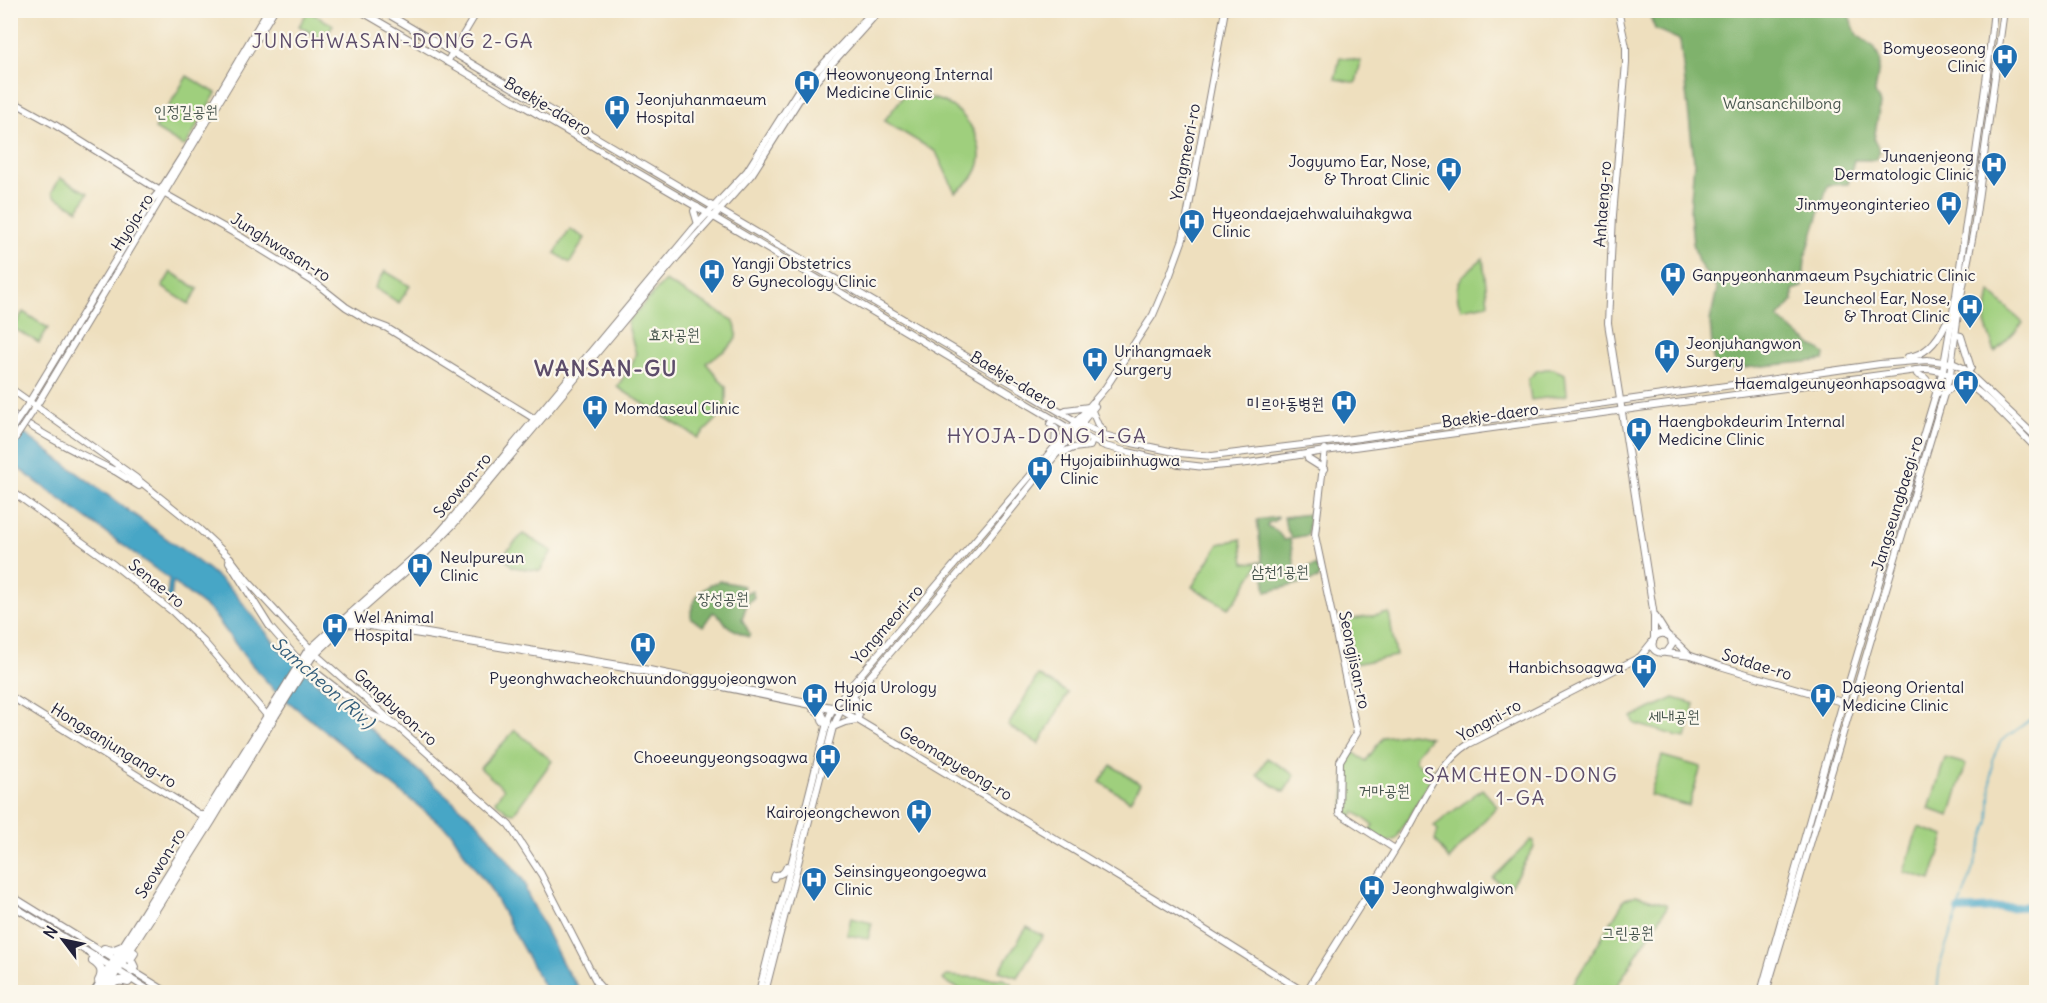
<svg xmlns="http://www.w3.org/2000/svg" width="2047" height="1003" viewBox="0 0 2047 1003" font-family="Delius,'Poor Story',sans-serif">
	<rect width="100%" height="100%" fill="#fbf7ec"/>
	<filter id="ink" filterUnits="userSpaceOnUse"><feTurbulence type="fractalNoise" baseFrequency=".0167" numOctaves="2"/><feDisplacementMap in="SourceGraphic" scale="12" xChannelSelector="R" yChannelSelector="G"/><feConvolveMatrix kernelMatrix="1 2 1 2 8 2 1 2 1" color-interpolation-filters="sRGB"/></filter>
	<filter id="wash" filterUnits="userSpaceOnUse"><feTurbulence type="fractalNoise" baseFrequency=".008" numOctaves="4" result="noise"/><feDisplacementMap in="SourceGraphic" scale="24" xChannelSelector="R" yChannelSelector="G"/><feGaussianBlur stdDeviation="1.35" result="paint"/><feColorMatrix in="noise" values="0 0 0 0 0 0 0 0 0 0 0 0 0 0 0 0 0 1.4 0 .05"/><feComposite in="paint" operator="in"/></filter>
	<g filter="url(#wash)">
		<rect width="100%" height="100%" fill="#eedfbe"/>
		<g fill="#9fcf7d" stroke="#60785c" stroke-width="1.5">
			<polygon points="308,11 333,25 324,41 299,26"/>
			<polygon points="1340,57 1361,61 1356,83 1335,79"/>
			<polygon points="187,76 216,93 186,145 183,146 155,129"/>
			<path d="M905,94C918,96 935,97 946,103C956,108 964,116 970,125C986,152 984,175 955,192L936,152L884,121Z"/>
			<polygon points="60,178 88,193 78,210 54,196 52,192"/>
			<polygon points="570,229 585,238 570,263 555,253"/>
			<path d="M1483,258L1488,304L1461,309C1449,282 1464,274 1483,258Z"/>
			<polygon points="385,271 410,286 399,303 375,288"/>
			<polygon points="171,272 198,289 189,304 162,287"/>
			<path d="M665,281L733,320C746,345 721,351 706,363L726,387V410L698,438L617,387L631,366L636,354L627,322Z"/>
			<polygon points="1990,292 2023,323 1995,352 1985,323"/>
			<polygon points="23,312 48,328 39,343 13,328"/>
			<polygon points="1546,369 1553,369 1565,374 1567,395 1531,400 1528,379 1537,371"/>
			<polygon points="523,534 552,551 540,571 513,567 502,556"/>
			<polygon points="1241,539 1244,563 1260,562 1236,600 1228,608 1192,587 1219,544"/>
			<polygon points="1389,613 1396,656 1354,664 1347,620"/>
			<polygon points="1038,675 1068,693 1039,744 1008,726"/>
			<polygon points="1674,698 1695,704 1686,738 1674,736 1674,735 1635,724 1632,717"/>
			<polygon points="515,730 552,761 514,813 508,812 495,801 504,789 480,768"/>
			<polygon points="1411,733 1430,737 1416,754 1415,761 1422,767 1428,766 1436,771 1396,839 1386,843 1369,831 1373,825 1355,812 1350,819 1343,814 1347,760 1350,750 1366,761 1383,737"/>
			<polygon points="1662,756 1701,767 1689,806 1650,795"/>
			<polygon points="1267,758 1295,775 1284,792 1257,775"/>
			<polygon points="1945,758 1966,764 1950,816 1929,809"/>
			<polygon points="1111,765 1140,784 1130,801 1100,782"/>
			<polygon points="1482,789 1497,806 1449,860 1435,840 1438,830 1434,826"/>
			<polygon points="1918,827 1945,836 1931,880 1904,872"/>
			<polygon points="1531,840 1534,841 1534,847 1509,888 1493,878"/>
			<polygon points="1636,895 1666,904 1667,907 1613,992 1582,992 1572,986 1625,899"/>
			<polygon points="851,918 872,923 868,939 847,935"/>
			<polygon points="1027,927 1043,936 1017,977 999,971"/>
			<polygon points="946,976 1004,979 1011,983 1012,987 1008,992 964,992 943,980"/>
		</g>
		<g fill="#7fb26c" stroke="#506a54" stroke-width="1.5">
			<polygon points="1648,11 1854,11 1849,16 1857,35 1874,47 1880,60 1875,93 1880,104 1874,140 1880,152 1875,160 1854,160 1848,184 1828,185 1805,258 1803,287 1793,290 1793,301 1778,318 1798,335 1825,354 1824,360 1714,371 1710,321 1717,289 1698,262 1693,243 1690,212 1694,161 1680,40 1655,29"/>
			<polygon points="1309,514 1308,535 1292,538 1286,528 1284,517"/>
			<polygon points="1278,517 1275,521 1268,523 1267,526 1276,530 1284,540 1290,539 1296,571 1316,565 1320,574 1318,579 1266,592 1257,520"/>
			<path d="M720,581L744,586L740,596L752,590L754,597L747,604L742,619L750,634L748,637C739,631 726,629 722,618L713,612L703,626L691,618C690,599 703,586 720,581Z"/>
		</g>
		<polygon fill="#47a6c6" stroke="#346480" stroke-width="1.5" points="11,424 208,569 233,591 281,651 478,823 523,880 526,886 526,891 566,970 582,992 547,992 489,887 466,856 452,833 275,691 245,657 212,612 173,582 171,599 167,597 169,579 11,463"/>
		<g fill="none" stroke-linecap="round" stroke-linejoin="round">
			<polyline stroke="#47a6c6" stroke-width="1.5" points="1937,992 1940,964 1989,822 1992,760 2001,741 2036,716"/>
			<polyline stroke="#47a6c6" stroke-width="8" points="1959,910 2036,906"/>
		</g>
	</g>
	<g filter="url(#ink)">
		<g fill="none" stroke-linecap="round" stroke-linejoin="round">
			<defs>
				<g id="minor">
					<path d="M359,10L707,213L1075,432L1105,446L1128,452L1179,464L1204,467L1248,463L1325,451L1924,369C1967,368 2007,420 2036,448"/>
					<polyline points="381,10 1077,422 1101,434 1132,443 1179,453 1212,456 1352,439 1880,364 1927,360 1952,363 1963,368 2036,437"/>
					<polyline points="1618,10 1626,47 1626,63 1613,215 1608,323 1654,616 1654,639"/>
					<polyline points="447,62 478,10"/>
					<polyline points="10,100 55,125 165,194 241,237 317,284 346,307 371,322 387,328 535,419"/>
					<polyline points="697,207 694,211 698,224"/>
					<polyline points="1956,335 1961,336 1971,368 1968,372"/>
					<path d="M1908,357C1927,355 1938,340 1946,323H1952"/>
					<polyline points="1916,370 1917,374 1925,378 1938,393"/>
					<polyline points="10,388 136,478 198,528 230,558 247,580 314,653 509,825 541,874 597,983 605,992"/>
					<polyline points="1944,393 1953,387 1971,386"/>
					<polyline points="28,404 152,200 160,191 186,150 268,10"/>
					<polyline points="35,408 274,10"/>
					<polyline points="1092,411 1098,425 1103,430 1101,434"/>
					<path d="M10,412C43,436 78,453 115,471L119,466"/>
					<polyline points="1063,413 1066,410 1089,407"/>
					<polyline points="1053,419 1050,424 1056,429 1055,445"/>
					<polyline points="1325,449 1315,535 1357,733 1340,761 1339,813 1395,849"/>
					<polyline points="1059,451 1062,453 1073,448 1090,446 1092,440"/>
					<polyline points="1307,454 1308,459 1324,469"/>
					<polyline points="115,471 139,486 141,483"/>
					<polyline points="10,490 114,565 174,613 204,642 270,719"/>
					<polyline points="230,558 229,562 270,627 296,657 368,713 395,726"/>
					<polyline points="1655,616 1667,635"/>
					<polyline points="343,620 433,540 449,522 693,229 747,171 797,92 874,10"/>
					<polyline points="347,623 420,559 453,525 677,257 752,174 799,100 880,10"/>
					<path d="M1671,639L1672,645L1667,652C1647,658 1649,631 1665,634C1671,636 1685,651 1690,656"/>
					<polyline points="1666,653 1691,656 1720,666 1845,703"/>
					<polyline points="10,696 204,817"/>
					<polyline points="841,710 1170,908 1304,992"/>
					<polyline points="833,727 845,722 857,720 859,715 855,709 856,700 852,697"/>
					<path d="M774,878L775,875C782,875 785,872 787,866L790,868"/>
					<polyline points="10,895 167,992"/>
					<polyline points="10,904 152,992"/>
					<polyline points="759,992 827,723 833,707 1106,387 1153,315 1170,275 1183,239 1225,10"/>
					<polyline points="765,992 833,727 841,710 983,545 1095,406"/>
					<path d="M1306,992C1337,941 1370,892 1401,840C1420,809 1438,763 1469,744L1640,657L1653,641"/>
					<polyline points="1761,992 1843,702 1943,370 1956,295 1987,74 1994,10"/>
					<polyline points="1766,992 1950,374 1959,306 1974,229 2004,10"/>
				</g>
				<g id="major">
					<polyline points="307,653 343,620 347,623 363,624 427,634 649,671 841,710"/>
					<polyline points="311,657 347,623"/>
					<polyline points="815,705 814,708 821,713 824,722 827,723"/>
					<polyline points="129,950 134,953 130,959 134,967 132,971"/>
					<polyline points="102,952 104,949 112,951 122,947"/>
					<path d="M95,957L93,961C101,966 104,972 99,981"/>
					<path d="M109,985C116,982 118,979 128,982L130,979"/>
					<polyline points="95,992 271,711"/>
					<polyline points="103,992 211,821 275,715"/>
				</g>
			</defs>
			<use href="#minor" stroke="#88807c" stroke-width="8"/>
			<use href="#major" stroke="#88807c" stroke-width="10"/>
			<use href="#minor" stroke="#fff" stroke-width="6"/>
			<use href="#major" stroke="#fff" stroke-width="8"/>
			<defs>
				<g id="minor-bridge">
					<polyline points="10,431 27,406"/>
					<polyline points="10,446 33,411"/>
				</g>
				<g id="major-bridge">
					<polyline points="271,711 307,653"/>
					<polyline points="275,715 311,657"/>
				</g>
			</defs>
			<use href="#minor-bridge" stroke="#88807c" stroke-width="8" stroke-linecap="butt"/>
			<use href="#major-bridge" stroke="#88807c" stroke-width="10" stroke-linecap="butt"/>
			<use href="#minor-bridge" stroke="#fff" stroke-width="6"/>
			<use href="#major-bridge" stroke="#fff" stroke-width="8"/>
		</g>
	</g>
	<defs>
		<symbol id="hospital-pin" viewBox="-11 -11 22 30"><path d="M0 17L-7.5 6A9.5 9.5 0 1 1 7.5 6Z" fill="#1f6fb2" stroke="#fbf7ec"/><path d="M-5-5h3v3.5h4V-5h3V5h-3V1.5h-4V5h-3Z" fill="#fff"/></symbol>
	</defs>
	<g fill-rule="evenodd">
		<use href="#hospital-pin" x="1990" y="42" width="30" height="40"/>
		<use href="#hospital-pin" x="792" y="68" width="30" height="40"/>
		<use href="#hospital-pin" x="602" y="93" width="30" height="40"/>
		<use href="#hospital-pin" x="1979" y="150" width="30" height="40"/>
		<use href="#hospital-pin" x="1434" y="155" width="30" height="40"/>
		<use href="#hospital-pin" x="1934" y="189" width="30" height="40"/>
		<use href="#hospital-pin" x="1177" y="207" width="30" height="40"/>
		<use href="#hospital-pin" x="697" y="257" width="30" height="40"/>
		<use href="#hospital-pin" x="1658" y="260" width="30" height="40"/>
		<use href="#hospital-pin" x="1955" y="292" width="30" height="40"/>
		<use href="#hospital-pin" x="1652" y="337" width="30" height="40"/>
		<use href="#hospital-pin" x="1080" y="345" width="30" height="40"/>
		<use href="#hospital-pin" x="1951" y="368" width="30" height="40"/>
		<use href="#hospital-pin" x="1329" y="388" width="30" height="40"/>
		<use href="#hospital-pin" x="580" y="393" width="30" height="40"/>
		<use href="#hospital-pin" x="1624" y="415" width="30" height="40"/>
		<use href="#hospital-pin" x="1025" y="454" width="30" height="40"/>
		<use href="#hospital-pin" x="405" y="551" width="30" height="40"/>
		<use href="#hospital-pin" x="320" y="611" width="30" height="40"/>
		<use href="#hospital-pin" x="628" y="630" width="30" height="40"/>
		<use href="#hospital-pin" x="1629" y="652" width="30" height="40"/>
		<use href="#hospital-pin" x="800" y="681" width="30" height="40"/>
		<use href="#hospital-pin" x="1808" y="681" width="30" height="40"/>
		<use href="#hospital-pin" x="813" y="742" width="30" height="40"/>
		<use href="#hospital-pin" x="904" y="797" width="30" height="40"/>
		<use href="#hospital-pin" x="799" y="865" width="30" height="40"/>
		<use href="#hospital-pin" x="1357" y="873" width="30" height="40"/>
	</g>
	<g text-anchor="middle" stroke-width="4.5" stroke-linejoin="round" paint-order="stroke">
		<g font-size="16" fill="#22223b" stroke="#fbf7ec" text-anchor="start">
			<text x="1986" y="54" text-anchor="end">Bomyeoseong<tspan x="1986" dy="18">Clinic</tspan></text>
			<text x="826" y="80">Heowonyeong Internal<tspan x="826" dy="18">Medicine Clinic</tspan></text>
			<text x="636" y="105">Jeonjuhanmaeum<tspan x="636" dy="18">Hospital</tspan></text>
			<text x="1974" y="162" text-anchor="end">Junaenjeong<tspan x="1974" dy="18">Dermatologic Clinic</tspan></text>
			<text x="1430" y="167" text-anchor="end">Jogyumo Ear, Nose,<tspan x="1430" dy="18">&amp; Throat Clinic</tspan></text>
			<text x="1930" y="210" text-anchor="end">Jinmyeonginterieo</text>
			<text x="1212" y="219">Hyeondaejaehwaluihakgwa<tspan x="1212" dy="18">Clinic</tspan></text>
			<text x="732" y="269">Yangji Obstetrics<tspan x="732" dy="18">&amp; Gynecology Clinic</tspan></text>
			<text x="1692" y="281">Ganpyeonhanmaeum Psychiatric Clinic</text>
			<text x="1950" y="304" text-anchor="end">Ieuncheol Ear, Nose,<tspan x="1950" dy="18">&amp; Throat Clinic</tspan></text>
			<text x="1686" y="349">Jeonjuhangwon<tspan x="1686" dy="18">Surgery</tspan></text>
			<text x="1114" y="357">Urihangmaek<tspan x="1114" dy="18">Surgery</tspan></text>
			<text x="1946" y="389" text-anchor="end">Haemalgeunyeonhapsoagwa</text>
			<text x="1324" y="409" text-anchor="end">미르아동병원</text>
			<text x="614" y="414">Momdaseul Clinic</text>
			<text x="1658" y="427">Haengbokdeurim Internal<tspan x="1658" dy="18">Medicine Clinic</tspan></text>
			<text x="1060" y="466">Hyojaibiinhugwa<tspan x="1060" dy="18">Clinic</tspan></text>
			<text x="440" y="563">Neulpureun<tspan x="440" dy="18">Clinic</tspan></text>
			<text x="354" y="623">Wel Animal<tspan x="354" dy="18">Hospital</tspan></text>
			<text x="1624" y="673" text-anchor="end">Hanbichsoagwa</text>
			<text x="643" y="684" text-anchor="middle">Pyeonghwacheokchuundonggyojeongwon</text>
			<text x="834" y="693">Hyoja Urology<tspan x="834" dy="18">Clinic</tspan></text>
			<text x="1842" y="693">Dajeong Oriental<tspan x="1842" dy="18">Medicine Clinic</tspan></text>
			<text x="808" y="763" text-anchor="end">Choeeungyeongsoagwa</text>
			<text x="900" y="818" text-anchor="end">Kairojeongchewon</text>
			<text x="834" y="877">Seinsingyeongoegwa<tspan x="834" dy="18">Clinic</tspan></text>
			<text x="1392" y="894">Jeonghwalgiwon</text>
		</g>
		<g font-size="16" fill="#48564f" stroke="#fbf7ec">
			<text x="1782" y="109">Wansanchilbong</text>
			<text x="186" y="117">인정길공원</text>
			<text x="674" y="340">효자공원</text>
			<text x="1280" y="577">삼천1공원</text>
			<text x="723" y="604">장성공원</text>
			<text x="1674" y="722">세내공원</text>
			<text x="1384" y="796">거마공원</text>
			<text x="1628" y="938">그린공원</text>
		</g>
		<g font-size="16" fill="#22223b" stroke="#fbf7ec">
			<text transform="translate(548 106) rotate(31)" y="6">Baekje-daero</text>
			<text transform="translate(1185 152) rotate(-79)" y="6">Yongmeori-ro</text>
			<text transform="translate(1602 204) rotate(-86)" y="6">Anhaeng-ro</text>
			<text transform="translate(132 222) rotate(-58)" y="6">Hyoja-ro</text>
			<text transform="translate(281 247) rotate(32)" y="6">Junghwasan-ro</text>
			<text transform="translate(1014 380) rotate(31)" y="6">Baekje-daero</text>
			<text transform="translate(1490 415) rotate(-8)" y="6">Baekje-daero</text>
			<text transform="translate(462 485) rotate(-50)" y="6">Seowon-ro</text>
			<text transform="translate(1897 503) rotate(-73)" y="6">Jangseungbaegi-ro</text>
			<text transform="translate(157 583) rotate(39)" y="6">Senae-ro</text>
			<text transform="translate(887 624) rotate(-49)" y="6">Yongmeori-ro</text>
			<text transform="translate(1355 660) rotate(78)" y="6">Seongjisan-ro</text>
			<text transform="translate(1757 664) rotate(17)" y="6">Sotdae-ro</text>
			<text transform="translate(396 707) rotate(42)" y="6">Gangbyeon-ro</text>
			<text transform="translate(1489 720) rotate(-29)" y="6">Yongni-ro</text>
			<text transform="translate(114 745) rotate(32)" y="6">Hongsanjungang-ro</text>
			<text transform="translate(956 763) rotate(31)" y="6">Geomapyeong-ro</text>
			<text transform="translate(160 863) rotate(-58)" y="6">Seowon-ro</text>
		</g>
		<g font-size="18" font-style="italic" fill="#335d7a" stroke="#fbf7ec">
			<text transform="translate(323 683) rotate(41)" y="6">Samcheon (Riv.)</text>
		</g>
		<g font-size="20" letter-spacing="1.5" fill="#5d4d6b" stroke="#fbf7ec">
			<text x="393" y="48">JUNGHWASAN-DONG 2-GA</text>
			<text x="1047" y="443">HYOJA-DONG 1-GA</text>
			<text x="1521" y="782">SAMCHEON-DONG<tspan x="1521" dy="23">1-GA</tspan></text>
		</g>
		<g font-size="22" font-weight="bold" letter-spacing="1.5" fill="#5d4d6b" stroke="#fbf7ec">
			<text x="606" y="376">WANSAN-GU</text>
		</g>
	</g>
	<rect width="2047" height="1003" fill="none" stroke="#fbf7ec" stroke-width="36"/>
	<g transform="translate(63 940) rotate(302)" stroke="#fbf7ec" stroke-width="4.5" paint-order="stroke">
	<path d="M0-4.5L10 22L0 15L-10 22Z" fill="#22223b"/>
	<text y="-9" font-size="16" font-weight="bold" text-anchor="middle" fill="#22223b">N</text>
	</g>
</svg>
